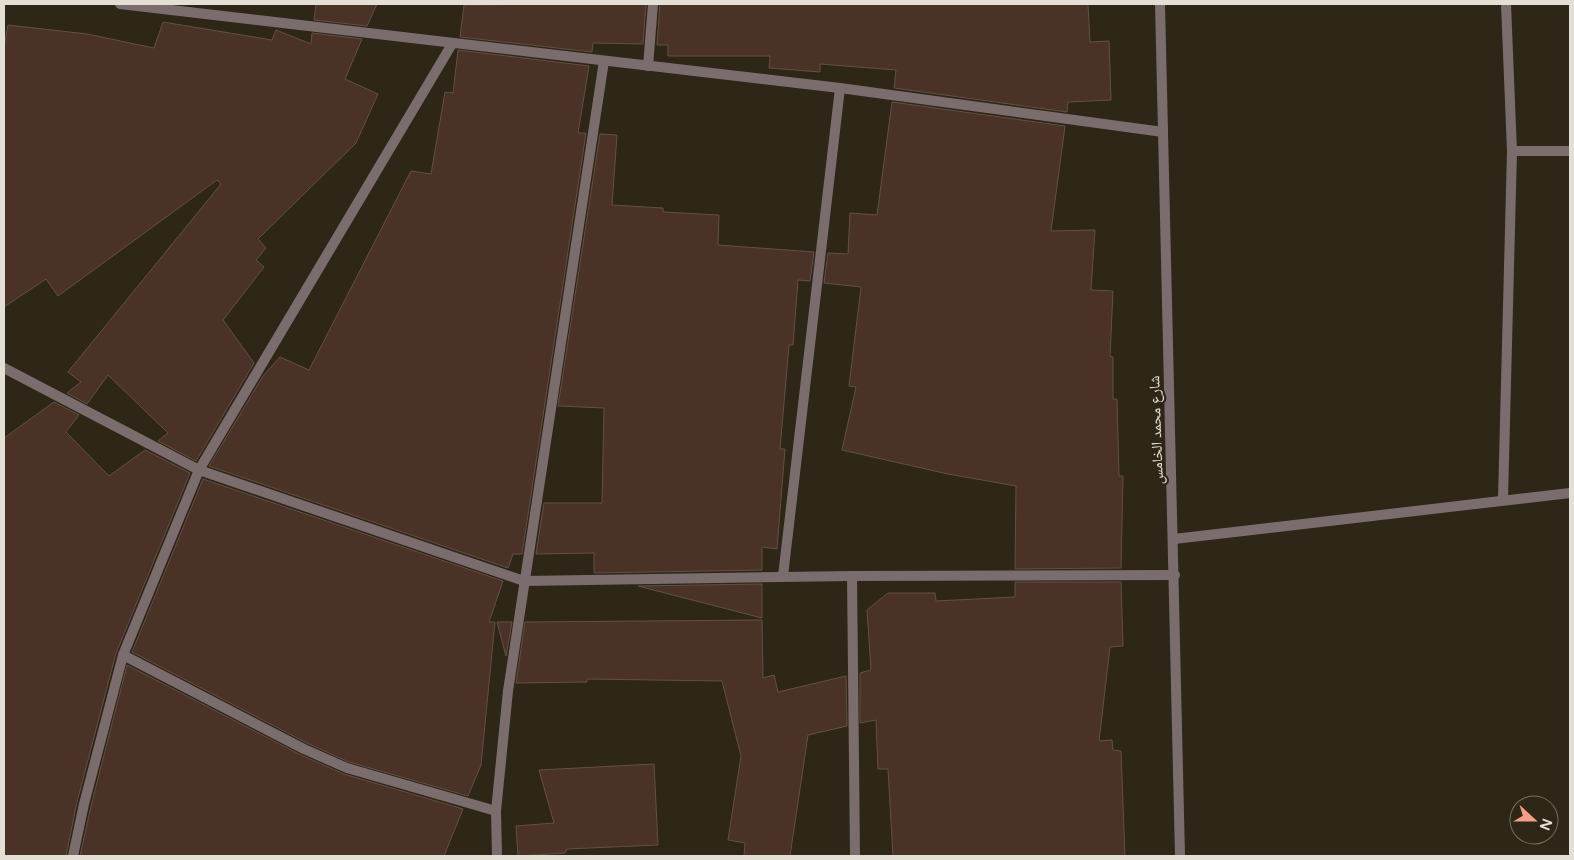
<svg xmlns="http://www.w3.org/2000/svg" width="1574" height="860" viewBox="0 0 1574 860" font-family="'Varela Round','Noto Naskh Arabic',sans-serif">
	<rect width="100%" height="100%" fill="#2e2617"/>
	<g fill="#4b3227" stroke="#625047">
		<polygon points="316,4 377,4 367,26 314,20"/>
		<polygon points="565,4 646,4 643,44 593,43 592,52 460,37 464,5"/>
		<polygon points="660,4 1088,4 1090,42 1109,41 1111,100 1068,102 1067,112 894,88 896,70 820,64 820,72 769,68 770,56 668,56 668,45 657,45"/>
		<polygon points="163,22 272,40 276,30 311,44 312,33 362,39 345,79 378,94 356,143 258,239 266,248 256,260 264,267 223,320 254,363 196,461 158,441 168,433 108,375 87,404 67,393 81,382 68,372 221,184 217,180 58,296 46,279 4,307 4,46 8,25 87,34 154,48"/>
		<polygon points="458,50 589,66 578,133 586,133 522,554 513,554 508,568 209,466 263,376 280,357 309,370 411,171 431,174 445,92 453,93"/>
		<polygon points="892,102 1065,126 1051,231 1095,230 1091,290 1113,291 1110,356 1113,357 1113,399 1117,399 1119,476 1123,476 1121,568 1015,569 1016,486 948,474 842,450 856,387 849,386 861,287 824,283 828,253 848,254 850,213 877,215"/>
		<polygon points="600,134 617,135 612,205 663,208 663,212 719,215 718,245 814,252 810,281 798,280 793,345 789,345 780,449 785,449 777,549 762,547 762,570 594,573 594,553 536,554 544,503 602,503 604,408 558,406"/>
		<polygon points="54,402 79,415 66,432 109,476 145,450 190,473 116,653 77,802 66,856 4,856 4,438"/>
		<polygon points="203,479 503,581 489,622 495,622 481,765 468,796 349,762 307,743 132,652"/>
		<polygon points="1015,582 1121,582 1123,646 1110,647 1099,741 1112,740 1113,750 1121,751 1125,856 893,856 888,769 878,769 876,720 860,723 860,673 871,670 867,610 888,593 935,593 936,601 1015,597"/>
		<polygon points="762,584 762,618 638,586"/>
		<polygon points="762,620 763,678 774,675 778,692 846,676 847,726 808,735 790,856 744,856 745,843 728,840 741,756 722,681 587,679 587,682 516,683 525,622"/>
		<polygon points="497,622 512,622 506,656"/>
		<polygon points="127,665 301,755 344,774 463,809 444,856 80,856 91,806"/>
		<polygon points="654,764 658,845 567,849 565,853 518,856 516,826 554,823 539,770"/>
	</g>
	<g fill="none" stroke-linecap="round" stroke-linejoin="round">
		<g stroke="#7b6d6d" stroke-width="10">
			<polyline points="120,4 840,88 1163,132"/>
			<polyline points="1160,4 1180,856"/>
			<polyline points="648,66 653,4"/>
			<polyline points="1512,151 1570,151"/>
			<polyline points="4,368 199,470 524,581 852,576 1175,575"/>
			<polyline points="1503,499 1512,151 1506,4"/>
			<polyline points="1174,539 1570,493"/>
			<polyline points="783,576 840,88"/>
			<polyline points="852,576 855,856"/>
			<polyline points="123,655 304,749 347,768 496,811"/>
			<polyline points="73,856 84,804 123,655 199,470 452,44"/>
			<polyline points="497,856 496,811 508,691 604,61"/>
		</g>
	</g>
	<g text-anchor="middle" stroke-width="4.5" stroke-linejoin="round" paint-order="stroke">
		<g font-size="15" fill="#e4dfd5" stroke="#2e2617">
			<text transform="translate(1156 430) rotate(-92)" y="5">شارع محمد الخامس</text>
		</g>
	</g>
	<rect width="1574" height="860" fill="none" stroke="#e4dfd5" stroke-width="10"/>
	<g transform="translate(1534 820) rotate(111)"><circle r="24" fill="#2e2617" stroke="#777063"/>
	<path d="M0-4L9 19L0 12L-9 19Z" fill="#f49e8a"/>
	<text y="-8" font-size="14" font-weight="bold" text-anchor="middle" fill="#e4dfd5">N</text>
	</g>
</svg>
